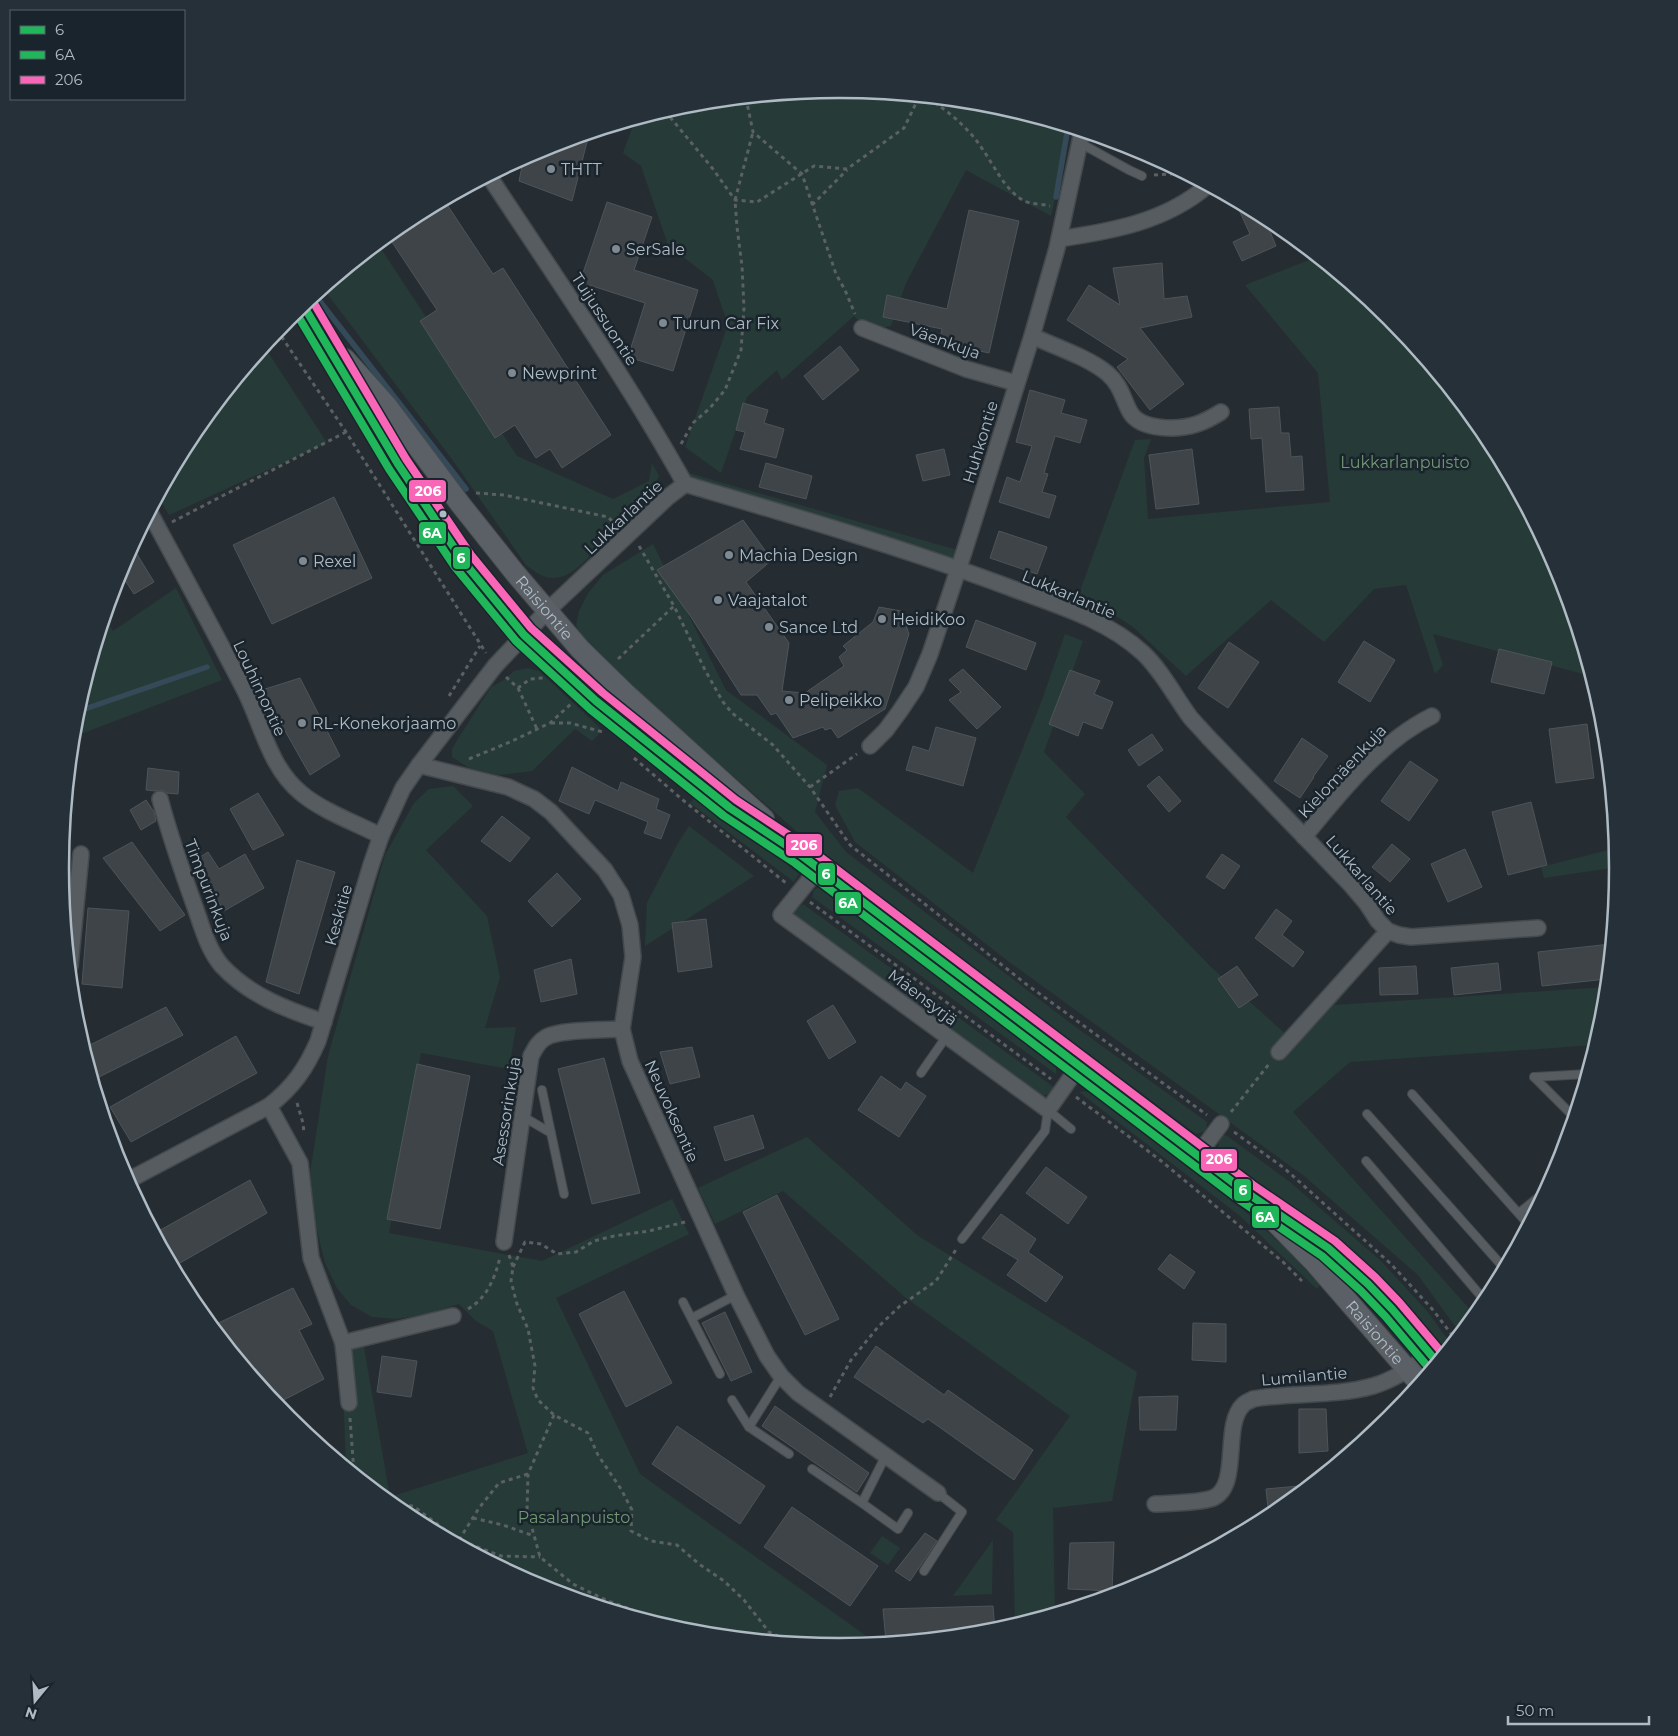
<svg xmlns="http://www.w3.org/2000/svg" width="1678" height="1736" viewBox="0 0 1678 1736" font-family="Montserrat,sans-serif">
	<rect width="100%" height="100%" fill="#262d32"/>
	<g fill="#263a37">
		<polygon points="839,89 991,104 1071,128 1051,216 966,170 906,283 891,326 867,330 854,316 782,380 777,370 747,397 721,473 685,447 728,325 713,280 668,245 641,166 623,153 635,120 687,104 753,97 757,100 765,96"/>
		<path d="M378,244L517,456L613,499L649,481L652,463L659,476C650,497 629,512 614,528C599,543 577,579 553,578C542,578 534,571 526,565L454,462L323,288Z"/>
		<polygon points="1317,257 1390,317 1487,435 1559,570 1591,676 1433,634 1443,665 1435,674 1406,585 1374,589 1324,642 1271,600 1186,676 1133,627 1107,610 1076,602 1135,440 1151,439 1144,458 1148,519 1330,502 1318,373 1245,285"/>
		<polygon points="264,346 327,443 169,515 158,497 191,435"/>
		<polygon points="678,472 692,474 964,552 959,569 685,484"/>
		<polygon points="653,544 726,690 827,765 815,812 846,852 1069,1022 1207,1122 1206,1131 1196,1134 922,930 812,845 624,680 581,639 576,625 579,611 588,593 603,575"/>
		<polygon points="176,588 222,680 73,737 75,716 105,618 113,631"/>
		<polygon points="1065,634 1083,641 1044,752 1085,794 1066,817 1210,966 1290,1038 1369,941 1379,952 1335,1005 1606,987 1603,1020 1595,1045 1350,1062 1293,1112 1475,1315 1460,1333 1418,1275 1304,1176 1008,961 855,842 835,805 839,791 858,788 973,873 1042,700"/>
		<polygon points="528,668 539,671 600,728 599,734 592,741 575,729 532,771 499,775 469,768 452,757 452,749 456,742 491,687 504,680 514,671"/>
		<polygon points="453,786 473,806 426,850 487,916 500,977 485,1028 516,1027 509,1069 421,1053 389,1233 542,1261 672,1199 689,1234 556,1298 640,1474 876,1643 839,1647 687,1632 541,1588 406,1516 346,1467 343,1390 333,1345 363,1342 390,1497 528,1453 493,1331 476,1321 459,1304 426,1314 397,1319 372,1317 351,1305 337,1288 325,1263 316,1226 310,1174 328,1056 385,855 414,803 429,789"/>
		<polygon points="695,797 745,831 799,874 794,882 690,803"/>
		<polygon points="689,826 754,876 645,946 647,903 677,845"/>
		<polygon points="1616,848 1618,867 1544,878 1541,867"/>
		<polygon points="820,887 1043,1052 1056,1068 1056,1074 812,897 814,890"/>
		<polygon points="803,904 1055,1088 1048,1094 1040,1097 790,914"/>
		<polygon points="1088,1091 1099,1094 1248,1214 1285,1248 1320,1285 1317,1289 1240,1216 1079,1092"/>
		<polygon points="1226,1135 1290,1182 1381,1261 1427,1311 1451,1344 1441,1356 1367,1272 1280,1200 1218,1152 1219,1140 1223,1136"/>
		<polygon points="807,1137 917,1235 1137,1372 1112,1501 1053,1508 1055,1613 1015,1625 1013,1532 996,1520 1070,1416 906,1298 783,1191 715,1224 698,1188"/>
		<polygon points="882,1536 900,1548 888,1565 870,1553"/>
		<polygon points="993,1540 992,1594 953,1596"/>
	</g>
	<g fill="none" stroke-linecap="round" stroke-linejoin="round">
		<g stroke="#354a59" stroke-width="5.5">
			<polyline points="1056,197 1068,127"/>
			<polyline points="315,295 466,489"/>
			<polyline points="76,712 207,667"/>
		</g>
	</g>
	<g fill="#3e4448" stroke="#4e555a">
		<polygon points="589,134 572,201 519,181 524,157 541,148"/>
		<polygon points="444,200 493,274 503,268 611,435 562,468 550,449 536,458 515,425 495,438 420,321 437,310 388,236 406,220"/>
		<polygon points="1235,201 1263,215 1276,246 1242,261 1233,242 1250,234"/>
		<polygon points="607,202 652,217 634,270 698,290 673,371 628,357 645,303 580,282"/>
		<polygon points="969,210 1019,221 989,353 939,342 942,329 883,317 887,295 947,309"/>
		<polygon points="1162,263 1164,299 1187,296 1192,317 1140,328 1184,384 1150,410 1117,367 1128,359 1067,320 1089,285 1120,305 1113,268"/>
		<polygon points="840,346 859,370 823,400 804,376"/>
		<polygon points="1030,390 1065,400 1061,413 1087,420 1080,443 1055,436 1044,473 1048,474 1042,492 1056,496 1049,518 999,502 1007,477 1020,482 1032,446 1016,442"/>
		<polygon points="743,403 768,410 764,423 784,429 776,458 740,449 745,432 736,430"/>
		<polygon points="1279,407 1281,433 1289,433 1291,457 1302,456 1304,490 1266,492 1262,438 1251,439 1249,409"/>
		<polygon points="944,449 950,475 923,481 916,455"/>
		<polygon points="1192,449 1199,504 1156,509 1149,455"/>
		<polygon points="766,463 812,476 806,499 759,487"/>
		<polygon points="334,497 372,578 272,624 233,545"/>
		<polygon points="743,520 772,560 746,582 789,643 782,691 805,693 844,666 839,657 847,650 843,646 873,622 879,607 901,611 909,634 885,709 838,738 831,728 825,730 823,727 793,738 776,713 771,715 757,695 741,695 691,617 657,570"/>
		<polygon points="999,531 1047,547 1037,574 990,558"/>
		<polygon points="132,546 154,582 134,594 119,571"/>
		<polygon points="976,620 1036,643 1026,670 966,647"/>
		<polygon points="1364,641 1395,660 1370,702 1338,682"/>
		<polygon points="1229,642 1259,662 1228,708 1198,688"/>
		<polygon points="1499,649 1552,662 1544,694 1491,682"/>
		<polygon points="963,669 1001,707 977,729 949,700 961,692 949,680"/>
		<polygon points="1070,670 1100,681 1094,694 1113,702 1102,729 1083,722 1078,736 1049,724"/>
		<polygon points="300,678 340,756 310,775 262,690"/>
		<polygon points="1587,724 1594,778 1556,783 1549,729"/>
		<polygon points="936,727 976,738 963,786 906,770 913,746 929,751"/>
		<polygon points="1152,734 1163,750 1139,766 1128,750"/>
		<polygon points="1302,738 1328,756 1313,777 1314,777 1300,798 1274,781"/>
		<polygon points="1410,761 1438,780 1409,821 1381,801"/>
		<polygon points="572,767 618,791 621,782 659,799 656,809 670,815 661,839 644,833 648,822 595,800 589,814 559,801"/>
		<polygon points="148,768 179,772 178,794 167,793 162,790 155,791 146,790"/>
		<polygon points="1159,776 1181,801 1169,812 1147,786"/>
		<polygon points="258,793 284,835 253,850 230,809"/>
		<polygon points="146,800 154,812 156,821 141,830 130,810"/>
		<polygon points="1531,802 1547,865 1508,875 1492,812"/>
		<polygon points="502,816 530,838 510,862 481,841"/>
		<polygon points="132,842 185,915 160,931 103,858"/>
		<polygon points="1392,844 1410,859 1390,882 1372,867"/>
		<polygon points="1465,849 1482,887 1448,902 1431,864"/>
		<polygon points="208,852 219,869 245,854 264,888 224,911 194,861"/>
		<polygon points="1222,854 1240,866 1224,889 1206,877"/>
		<polygon points="297,860 335,872 299,994 266,982"/>
		<polygon points="557,873 581,899 552,927 528,901"/>
		<polygon points="88,908 129,911 122,988 82,984"/>
		<polygon points="1276,909 1292,921 1282,935 1304,952 1293,967 1255,938"/>
		<polygon points="706,919 712,967 678,972 672,923"/>
		<polygon points="1611,944 1607,979 1542,986 1538,952"/>
		<polygon points="571,959 577,994 541,1002 534,970"/>
		<polygon points="1498,963 1501,990 1454,995 1451,968"/>
		<polygon points="1237,966 1258,995 1239,1008 1218,979"/>
		<polygon points="1416,966 1418,994 1380,995 1379,968"/>
		<polygon points="833,1005 856,1042 829,1059 807,1021"/>
		<polygon points="166,1007 183,1035 93,1080 84,1048"/>
		<polygon points="236,1036 257,1073 131,1142 110,1107"/>
		<polygon points="692,1047 700,1077 670,1084 660,1052"/>
		<polygon points="604,1058 640,1193 592,1204 558,1069"/>
		<polygon points="417,1064 470,1076 440,1229 387,1219"/>
		<polygon points="881,1076 901,1090 906,1082 926,1096 899,1137 858,1110"/>
		<polygon points="753,1115 764,1148 725,1161 714,1127"/>
		<polygon points="1046,1167 1087,1197 1068,1224 1026,1193"/>
		<polygon points="250,1180 267,1213 173,1267 155,1233"/>
		<polygon points="777,1195 839,1319 805,1335 743,1212"/>
		<polygon points="1001,1214 1036,1239 1028,1252 1063,1277 1046,1302 1007,1275 1018,1260 982,1238"/>
		<polygon points="1170,1254 1195,1272 1184,1289 1158,1269"/>
		<polygon points="293,1288 312,1324 299,1330 324,1379 276,1404 212,1326"/>
		<polygon points="624,1291 672,1383 626,1407 579,1314"/>
		<polygon points="725,1312 752,1372 731,1381 702,1323"/>
		<polygon points="1193,1323 1226,1324 1226,1362 1192,1360"/>
		<polygon points="876,1346 944,1395 948,1390 1033,1450 1014,1480 928,1419 923,1423 854,1377"/>
		<polygon points="382,1356 417,1361 411,1397 377,1392"/>
		<polygon points="1178,1396 1176,1430 1140,1430 1139,1397"/>
		<polygon points="775,1406 869,1473 857,1492 762,1426"/>
		<polygon points="1299,1409 1326,1409 1328,1451 1299,1453"/>
		<polygon points="677,1426 765,1486 740,1524 652,1464"/>
		<polygon points="1310,1485 1272,1516 1269,1517 1266,1489"/>
		<polygon points="792,1507 878,1566 850,1606 764,1547"/>
		<polygon points="925,1533 937,1541 910,1581 895,1571"/>
		<polygon points="1114,1542 1112,1591 1068,1589 1070,1543"/>
		<polygon points="993,1606 995,1631 886,1642 883,1609"/>
	</g>
	<g fill="none" stroke-linecap="round" stroke-linejoin="round">
		<defs>
			<g id="lane">
				<polyline points="1080,143 1129,170 1142,176"/>
				<polyline points="921,1073 946,1037"/>
				<polyline points="1534,1077 1574,1117"/>
				<polyline points="1534,1077 1587,1074"/>
				<polyline points="542,1090 551,1133"/>
				<polyline points="1412,1094 1528,1224"/>
				<polyline points="1048,1110 1071,1129"/>
				<polyline points="1367,1114 1504,1268"/>
				<polyline points="522,1116 551,1133 564,1194"/>
				<polyline points="1366,1161 1486,1302"/>
				<polyline points="1519,1213 1545,1192"/>
				<polyline points="962,1239 1045,1131 1048,1110"/>
				<polyline points="683,1302 720,1374"/>
				<polyline points="692,1318 736,1295"/>
				<polyline points="732,1400 749,1427 789,1454"/>
				<polyline points="749,1427 781,1376"/>
				<polyline points="885,1457 862,1503 898,1529 908,1513"/>
				<polyline points="812,1469 862,1503"/>
				<polyline points="924,1571 962,1512 938,1493"/>
			</g>
			<g id="street">
				<path d="M489,176C556,278 626,378 685,484"/>
				<path d="M1059,239C1112,231 1165,222 1207,186"/>
				<polyline points="862,328 966,369 1016,383"/>
				<path d="M1032,336C1056,347 1087,357 1107,373C1121,385 1122,397 1130,412C1141,431 1179,430 1197,424C1206,421 1213,417 1221,412"/>
				<path d="M150,513C182,572 214,631 245,691C262,725 270,768 301,793C322,811 356,823 381,836"/>
				<polyline points="870,746 886,730 900,711 916,687 930,654 964,552 1032,336 1057,248 1082,132"/>
				<polyline points="419,765 508,787 534,799 551,812 605,870 621,895 630,925 633,957 622,1029 630,1061 736,1295 767,1356 781,1376 798,1393 938,1493"/>
				<path d="M160,799C170,836 182,871 195,907C202,927 208,950 222,966C249,995 287,1010 324,1022"/>
				<path d="M1304,837C1340,793 1381,741 1432,716"/>
				<polyline points="818,869 781,915 1048,1110 1079,1066"/>
				<polyline points="70,966 81,854"/>
				<polyline points="1279,1052 1388,931"/>
				<polyline points="269,1106 300,1163 311,1258 343,1343 349,1403"/>
				<polyline points="1198,1155 1221,1124"/>
				<path d="M127,1181L269,1106C293,1087 306,1069 318,1041L371,865L381,836L403,788L419,765L495,666L547,611L668,497L685,484C794,516 904,548 1011,588C1056,605 1106,619 1143,653C1162,671 1174,695 1190,717C1196,724 1202,730 1208,737L1350,884L1367,904L1378,921L1388,931L1399,935L1411,937L1538,928"/>
				<path d="M504,1242L531,1056C535,1049 538,1042 545,1038C558,1029 605,1030 622,1029"/>
				<polyline points="343,1343 453,1316"/>
				<path d="M1155,1504C1170,1503 1200,1503 1213,1498C1241,1486 1222,1425 1243,1405C1245,1402 1250,1401 1253,1399C1292,1392 1334,1397 1373,1386C1394,1380 1412,1367 1431,1354"/>
			</g>
			<g id="secondary">
				<polyline points="303,305 398,464 463,561 524,635 596,701 666,757 730,808 801,855 1247,1193 1328,1248 1368,1284 1392,1309 1437,1362"/>
				<path id="s1" d="M345,359L387,406L461,505L515,573L580,649L626,694L764,819"/>
				<path id="s2" d="M1275,1222L1314,1262L1419,1383"/>
			</g>
		</defs>
		<use href="#lane" stroke="#44494d" stroke-width="10"/>
		<use href="#street" stroke="#44494d" stroke-width="18"/>
		<use href="#secondary" stroke="#44494d" stroke-width="22"/>
		<g stroke="#5a6064" stroke-width="3" stroke-dasharray="4 4" stroke-linecap="butt">
			<polyline points="746,98 753,132 802,174 836,274 845,290 855,314"/>
			<path d="M928,98C949,112 969,128 983,150C995,167 1005,190 1024,201C1031,204 1042,204 1050,206"/>
			<polyline points="665,111 713,169 735,200 757,202 814,166 847,169 904,128 919,97"/>
			<polyline points="1154,175 1184,173"/>
			<polyline points="812,205 847,170"/>
			<polyline points="277,330 346,432 486,653"/>
			<polyline points="681,444 693,423 710,408 725,390 741,350 744,308 742,266 737,227 735,200 753,132"/>
			<polyline points="476,493 504,495 608,517 616,525"/>
			<polyline points="172,522 346,432"/>
			<polyline points="639,546 674,606"/>
			<polyline points="618,659 674,606 705,670 723,702 732,713 773,745 810,787 850,845 1026,984 1207,1115"/>
			<polyline points="506,677 518,688 530,679 543,678"/>
			<polyline points="518,688 537,729"/>
			<polyline points="449,696 480,646"/>
			<polyline points="551,723 570,723 603,732"/>
			<polyline points="634,758 684,801 786,883"/>
			<polyline points="469,759 510,742 550,723 572,703"/>
			<polyline points="810,787 857,754"/>
			<polyline points="810,902 1051,1079"/>
			<polyline points="1076,1097 1160,1160 1283,1262 1302,1281"/>
			<polyline points="297,1103 303,1123 304,1133"/>
			<polyline points="1231,1112 1269,1064"/>
			<polyline points="1234,1132 1284,1168 1391,1264 1433,1310 1455,1339"/>
			<polyline points="509,1255 513,1267 511,1281 517,1304 528,1329 535,1366 533,1388 538,1400 554,1415 588,1433 598,1455 621,1489 632,1510 631,1531 651,1541 677,1545 699,1564 724,1581 744,1600 769,1632 791,1642"/>
			<polyline points="513,1267 525,1242 541,1244 557,1254 576,1252 594,1241 614,1236 649,1231 685,1222"/>
			<path d="M468,1309C487,1298 495,1278 500,1257"/>
			<polyline points="830,1397 851,1360 878,1327 900,1306 936,1281 957,1248"/>
			<polyline points="554,1415 528,1474 527,1510 540,1557 573,1584 608,1601 644,1614 650,1621"/>
			<polyline points="350,1418 354,1473"/>
			<polyline points="393,1505 413,1506 459,1540 501,1556 540,1557"/>
			<polyline points="473,1518 503,1525 534,1536"/>
			<polyline points="459,1540 479,1508 499,1483 528,1474"/>
		</g>
		<use href="#lane" stroke="#565c60" stroke-width="8"/>
		<use href="#street" stroke="#565c60" stroke-width="15"/>
		<use href="#secondary" stroke="#5a6066" stroke-width="20"/>
		<defs>
			<polyline id="bus-1" points="303,305 398,464 463,561 524,635 596,701 730,808 801,855 1247,1193 1328,1248 1368,1284 1392,1309 1437,1362"/>
			<polyline id="bus-2" points="295,311 389,469 455,567 516,641 590,709 724,816 795,863 1241,1201 1322,1256 1361,1291 1385,1316 1429,1368"/>
			<polyline id="bus-3" points="312,300 406,459 471,555 531,628 603,693 736,800 807,847 1253,1185 1335,1241 1375,1277 1399,1302 1443,1354"/>
		</defs>
		<use href="#bus-1" stroke="#1a242c" stroke-width="11"/>
		<use href="#bus-2" stroke="#1a242c" stroke-width="11"/>
		<use href="#bus-3" stroke="#1a242c" stroke-width="11"/>
		<use href="#bus-1" stroke="#20b65a" stroke-width="8"/>
		<use href="#bus-2" stroke="#20b65a" stroke-width="8"/>
		<use href="#bus-3" stroke="#fa66b7" stroke-width="8"/>
	</g>
	<g fill="#7f8991" stroke="#1a242c" stroke-width="2">
		<circle cx="551" cy="169" r="5"/>
		<circle cx="616" cy="249" r="5"/>
		<circle cx="663" cy="323" r="5"/>
		<circle cx="512" cy="373" r="5"/>
		<circle cx="729" cy="555" r="5"/>
		<circle cx="303" cy="561" r="5"/>
		<circle cx="718" cy="600" r="5"/>
		<circle cx="882" cy="619" r="5"/>
		<circle cx="769" cy="627" r="5"/>
		<circle cx="789" cy="700" r="5"/>
		<circle cx="302" cy="723" r="5"/>
	</g>
	<circle fill="#afbbc4" stroke="#1a242c" stroke-width="2" cx="443" cy="514" r="4.5"/>
	<g text-anchor="middle" stroke-width="5" stroke-linejoin="round" paint-order="stroke">
		<g font-size="16" fill="#afbbc4" stroke="#1a242c" text-anchor="start">
			<text x="561" y="175">THTT</text>
			<text x="626" y="255">SerSale</text>
			<text x="673" y="329">Turun Car Fix</text>
			<text x="522" y="379">Newprint</text>
			<text x="739" y="561">Machia Design</text>
			<text x="313" y="567">Rexel</text>
			<text x="728" y="606">Vaajatalot</text>
			<text x="892" y="625">HeidiKoo</text>
			<text x="779" y="633">Sance Ltd</text>
			<text x="799" y="706">Pelipeikko</text>
			<text x="312" y="729">RL-Konekorjaamo</text>
		</g>
		<g font-size="16" fill="#afbbc4" stroke="#1a242c">
			<text transform="translate(605 319) rotate(57)" y="6">Tuijussuontie</text>
			<text transform="translate(945 341) rotate(20)" y="6">Väenkuja</text>
			<text transform="translate(980 442) rotate(-73)" y="6">Huhkontie</text>
			<text transform="translate(623 517) rotate(-43)" y="6">Lukkarlantie</text>
			<text transform="translate(1069 594) rotate(23)" y="6">Lukkarlantie</text>
			<text dy="6" stroke="none"><textPath href="#s1" startOffset="319">Raisiontie</textPath></text>
			<text transform="translate(260 688) rotate(65)" y="6">Louhimontie</text>
			<text transform="translate(1342 771) rotate(-47)" y="6">Kielomäenkuja</text>
			<text transform="translate(1362 875) rotate(49)" y="6">Lukkarlantie</text>
			<text transform="translate(209 890) rotate(69)" y="6">Timpurinkuja</text>
			<text transform="translate(338 915) rotate(-74)" y="6">Keskitie</text>
			<text transform="translate(923 997) rotate(37)" y="6">Mäensyrjä</text>
			<text transform="translate(506 1111) rotate(-81)" y="6">Asessorinkuja</text>
			<text transform="translate(672 1111) rotate(66)" y="6">Neuvoksentie</text>
			<text dy="6" stroke="none"><textPath href="#s2" startOffset="149">Raisiontie</textPath></text>
			<text transform="translate(1304 1376) rotate(-5)" y="6">Lumilantie</text>
		</g>
		<g font-size="16" fill="#709872" stroke="#1a242c">
			<text x="1405" y="468">Lukkarlanpuisto</text>
			<text x="574" y="1523">Pasalanpuisto</text>
		</g>
	</g>
	<path d="M0 0H1678V1736H0ZM69 868a770 770 0 1 1 1540 0a770 770 0 1 1-1540 0Z" fill="#263038" fill-rule="evenodd"/>
	<path fill="none" stroke="#afbbc4" stroke-width="2.5" d="M69 868a770 770 0 1 1 1540 0a770 770 0 1 1-1540 0Z"/>
	<g stroke="#1a242c" stroke-width="2">
		<rect x="408" y="479" width="39" height="24" rx="5" fill="#fa66b7"/>
		<rect x="418" y="521" width="29" height="24" rx="5" fill="#20b65a"/>
		<rect x="452" y="546" width="19" height="24" rx="5" fill="#20b65a"/>
		<rect x="785" y="833" width="38" height="24" rx="5" fill="#fa66b7"/>
		<rect x="817" y="862" width="19" height="24" rx="5" fill="#20b65a"/>
		<rect x="834" y="891" width="28" height="24" rx="5" fill="#20b65a"/>
		<rect x="1200" y="1148" width="38" height="24" rx="5" fill="#fa66b7"/>
		<rect x="1233" y="1178" width="19" height="24" rx="5" fill="#20b65a"/>
		<rect x="1251" y="1205" width="29" height="24" rx="5" fill="#20b65a"/>
	</g>
	<g font-size="14" text-anchor="middle" font-weight="bold" fill="#fff">
		<text x="428" y="496">206</text>
		<text x="432" y="538">6A</text>
		<text x="461" y="563">6</text>
		<text x="804" y="850">206</text>
		<text x="826" y="879">6</text>
		<text x="848" y="908">6A</text>
		<text x="1219" y="1164">206</text>
		<text x="1243" y="1195">6</text>
		<text x="1265" y="1222">6A</text>
	</g>
	<rect x="10" y="10" width="175" height="90" fill="#1a242c" stroke="#566069"/>
	<rect x="20" y="26" width="25" height="8" fill="#20b65a" stroke="#566069"/>
	<text x="55" y="35" font-size="15" fill="#afbbc4">6</text>
	<rect x="20" y="51" width="25" height="8" fill="#20b65a" stroke="#566069"/>
	<text x="55" y="60" font-size="15" fill="#afbbc4">6A</text>
	<rect x="20" y="76" width="25" height="8" fill="#fa66b7" stroke="#566069"/>
	<text x="55" y="85" font-size="15" fill="#afbbc4">206</text>
	<g transform="translate(35 1701) rotate(198)" stroke="#1a242c" stroke-width="4" paint-order="stroke">
	<path d="M0-4L9 19L0 12L-9 19Z" fill="#afbbc4"/>
	<text y="-8" font-size="14" font-weight="bold" text-anchor="middle" fill="#afbbc4">N</text>
	</g>
	<path d="M1508 1716v8h141v-8" fill="none" stroke="#afbbc4" stroke-width="2.5"/>
	<text x="1516" y="1716" font-size="15" fill="#afbbc4" stroke="#1a242c" stroke-width="4" paint-order="stroke">50 m</text>
</svg>
